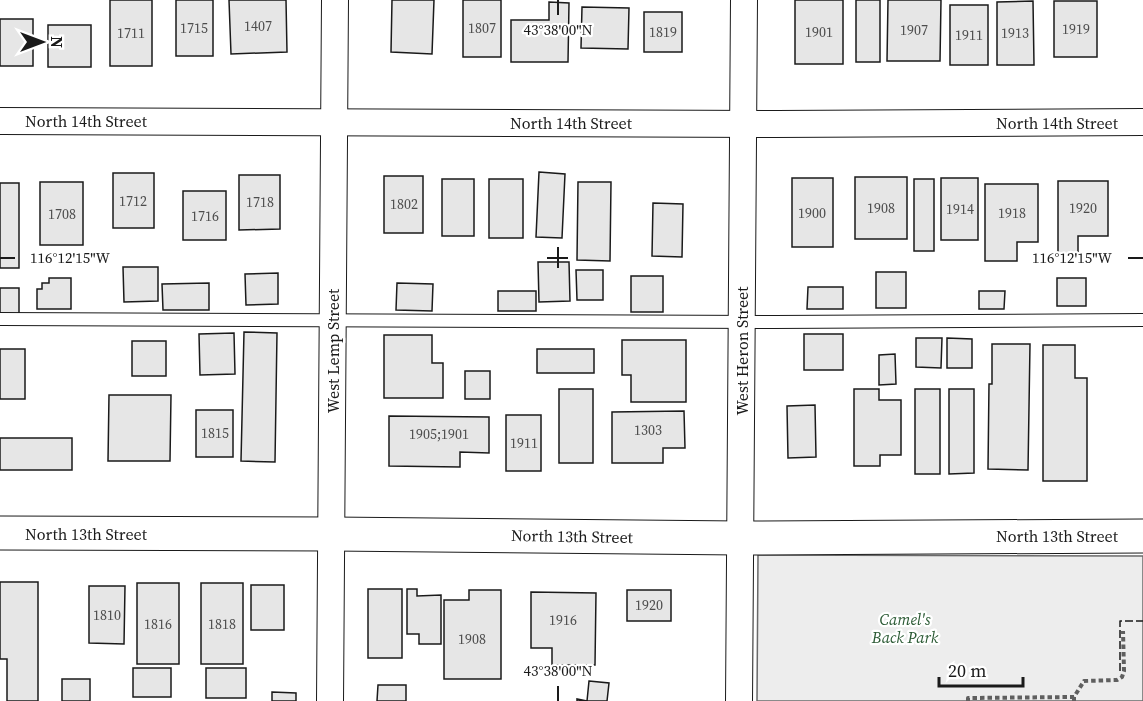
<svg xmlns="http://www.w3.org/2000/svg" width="1143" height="701" viewBox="0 0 1143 701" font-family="'Source Serif 4',serif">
	<rect width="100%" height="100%" fill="#fff"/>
	<polygon fill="#ededed" stroke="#6a6a6a" stroke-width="1.5" points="758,555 1143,556 1143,701 757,701"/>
	<g fill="#e6e6e6" stroke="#1a1a1a" stroke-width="1.5">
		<rect x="110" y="0" width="42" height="66"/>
		<rect x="176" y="0" width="37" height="56"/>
		<polygon points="229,0 286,0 287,52 231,54"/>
		<polygon points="392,0 434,0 432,54 391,52"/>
		<rect x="463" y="0" width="38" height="57"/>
		<rect x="795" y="0" width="48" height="64"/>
		<rect x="856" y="0" width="24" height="62"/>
		<polygon points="888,0 941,0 940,61 887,61"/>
		<polygon points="1033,1 1034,65 997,65 997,2"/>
		<rect x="1054" y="1" width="43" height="56"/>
		<polygon points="549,2 569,3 568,62 511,62 511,20 549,20"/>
		<rect x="950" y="5" width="38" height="60"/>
		<polygon points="582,7 629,8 628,49 581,48"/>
		<rect x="644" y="12" width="38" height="40"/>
		<rect x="0" y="19" width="33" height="47"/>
		<rect x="48" y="25" width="43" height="42"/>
		<polygon points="539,172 565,174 562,238 536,237"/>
		<rect x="113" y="173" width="41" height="55"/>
		<polygon points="239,175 280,175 280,229 239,230"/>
		<rect x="384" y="176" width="39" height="57"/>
		<rect x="855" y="177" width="52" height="62"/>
		<rect x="792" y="178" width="41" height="69"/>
		<rect x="941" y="178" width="37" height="62"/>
		<rect x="442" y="179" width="32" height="57"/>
		<rect x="489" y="179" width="34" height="59"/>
		<rect x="914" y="179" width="20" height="72"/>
		<polygon points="1058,181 1108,181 1108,236 1078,236 1078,255 1058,255"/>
		<rect x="40" y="182" width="43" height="63"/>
		<polygon points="578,182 611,182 610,261 577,260"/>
		<rect x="0" y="183" width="19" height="85"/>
		<polygon points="985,184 1038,184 1038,242 1017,242 1017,261 985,261"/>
		<rect x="183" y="191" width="43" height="49"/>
		<polygon points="653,203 683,204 682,257 652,256"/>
		<polygon points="538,262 569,262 570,301 539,302"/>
		<polygon points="123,267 158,267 158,301 124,302"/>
		<polygon points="576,270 603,270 603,300 577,300"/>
		<rect x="876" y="272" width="30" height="36"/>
		<polygon points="278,273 278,304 246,305 245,274"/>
		<rect x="631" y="276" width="32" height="36"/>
		<polygon points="49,278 71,278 71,309 37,309 37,289 42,289 42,283 49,283"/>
		<rect x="1057" y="278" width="29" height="28"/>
		<polygon points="209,283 209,310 163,310 162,284"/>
		<polygon points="397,283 433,284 432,311 396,310"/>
		<polygon points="808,287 843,287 843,309 807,309"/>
		<rect x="0" y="288" width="19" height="31"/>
		<rect x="498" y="291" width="38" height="20"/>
		<polygon points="979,291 1005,291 1004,309 979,309"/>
		<polygon points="244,332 277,333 275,462 241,461"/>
		<polygon points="234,333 235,374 200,375 199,334"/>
		<rect x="804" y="334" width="39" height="36"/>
		<polygon points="384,335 432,335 432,363 443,363 443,398 384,398"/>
		<polygon points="916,338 942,338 941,368 916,367"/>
		<polygon points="947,338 972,339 972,368 947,368"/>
		<polygon points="622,340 686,340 686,402 631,402 631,375 622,375"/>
		<rect x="132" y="341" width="34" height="35"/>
		<polygon points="992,344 1030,344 1028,470 988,469 989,384 992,384"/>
		<polygon points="1043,345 1075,345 1075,378 1087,378 1087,481 1043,481"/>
		<rect x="0" y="349" width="25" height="50"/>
		<rect x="537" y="349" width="57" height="24"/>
		<polygon points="895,354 896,384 879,385 879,355"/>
		<rect x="465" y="371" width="25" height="28"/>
		<rect x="559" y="389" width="34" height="74"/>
		<polygon points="854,389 879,389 879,400 901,400 901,455 880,455 880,466 854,466"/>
		<rect x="915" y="389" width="25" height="85"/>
		<polygon points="949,389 974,389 974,473 949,474"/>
		<polygon points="109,395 171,395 170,461 108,461"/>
		<polygon points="815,405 816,457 788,458 787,406"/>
		<rect x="196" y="410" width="37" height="47"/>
		<polygon points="684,411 685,448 663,448 663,463 612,463 612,412"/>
		<rect x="506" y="415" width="35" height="56"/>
		<polygon points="389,416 489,417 489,453 460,452 460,467 389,466"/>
		<rect x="0" y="438" width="72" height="32"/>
		<polygon points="0,582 38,582 38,701 7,701 7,659 0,659"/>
		<rect x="137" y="583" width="42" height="81"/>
		<rect x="201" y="583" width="42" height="81"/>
		<rect x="251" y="585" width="33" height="45"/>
		<polygon points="89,586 125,586 124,644 89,643"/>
		<rect x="368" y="589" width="34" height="69"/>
		<polygon points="407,589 417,589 417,596 441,595 441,644 419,644 419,634 407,634"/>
		<polygon points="469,590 501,590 501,679 444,679 444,600 469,600"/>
		<rect x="627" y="590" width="44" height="31"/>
		<polygon points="531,592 596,593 595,665 552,665 552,648 531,648"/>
		<rect x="133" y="668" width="38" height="29"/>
		<rect x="206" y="668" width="40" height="30"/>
		<rect x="62" y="679" width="28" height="22"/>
		<polygon points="589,681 609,683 607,701 577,701 577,699 587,701"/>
		<polygon points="378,685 406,685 406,701 377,701"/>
		<polygon points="272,692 296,693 296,701 272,701"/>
	</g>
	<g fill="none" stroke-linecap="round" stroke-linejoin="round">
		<defs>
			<polyline id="lane" points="0,319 774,322 1143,320"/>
			<g id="street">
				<polyline points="0,121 776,124 1143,122"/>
				<polyline points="330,701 335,0"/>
				<polyline points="739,701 744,0"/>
			</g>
			<polyline id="secondary" points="0,533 332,534 740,538 1143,536"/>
		</defs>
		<use href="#lane" stroke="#1a1a1a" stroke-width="14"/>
		<use href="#street" stroke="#1a1a1a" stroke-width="28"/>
		<use href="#secondary" stroke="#1a1a1a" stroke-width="35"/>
		<g stroke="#5f5f5f" stroke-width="4" stroke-dasharray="4.5 3" stroke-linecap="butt">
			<polyline points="968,701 968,698 1074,697"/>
			<polyline points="1074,701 1074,697 1084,681 1117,680 1122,677 1124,671 1123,631"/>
		</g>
		<use href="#lane" stroke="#fff" stroke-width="12"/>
		<use href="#street" stroke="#fff" stroke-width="26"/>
		<use href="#secondary" stroke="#fff" stroke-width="33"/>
		<polyline stroke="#1a1a1a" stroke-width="1.5" stroke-dasharray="8 3" stroke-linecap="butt" points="1120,671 1120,621 1143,621"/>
	</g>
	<path fill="none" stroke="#1a1a1a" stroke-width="2" d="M558,0V15M558,247V268M0,258H15M547,258H568M1128,258H1143M558,686V701"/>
	<g text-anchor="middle" stroke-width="4.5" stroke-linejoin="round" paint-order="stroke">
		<g font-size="14" fill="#4d4d4d">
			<text x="258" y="31">1407</text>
			<text x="194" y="33">1715</text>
			<text x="482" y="33">1807</text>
			<text x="1076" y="34">1919</text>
			<text x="914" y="35">1907</text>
			<text x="663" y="37">1819</text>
			<text x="819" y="37">1901</text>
			<text x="131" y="38">1711</text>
			<text x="1015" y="38">1913</text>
			<text x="969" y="40">1911</text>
			<text x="133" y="206">1712</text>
			<text x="260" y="207">1718</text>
			<text x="404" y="209">1802</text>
			<text x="881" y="213">1908</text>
			<text x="1083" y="213">1920</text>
			<text x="960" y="214">1914</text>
			<text x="812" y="218">1900</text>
			<text x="1012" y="218">1918</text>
			<text x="62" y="219">1708</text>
			<text x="205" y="221">1716</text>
			<text x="648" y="435">1303</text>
			<text x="215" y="438">1815</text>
			<text x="439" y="439">1905;1901</text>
			<text x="524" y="448">1911</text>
			<text x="649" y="610">1920</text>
			<text x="107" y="620">1810</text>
			<text x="563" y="625">1916</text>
			<text x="158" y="629">1816</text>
			<text x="222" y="629">1818</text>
			<text x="472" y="644">1908</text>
		</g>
		<g font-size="16" fill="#1a1a1a" stroke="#fff">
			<text x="86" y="127">North 14th Street</text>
			<text x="571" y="129">North 14th Street</text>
			<text x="1057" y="129">North 14th Street</text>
			<text transform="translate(333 351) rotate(-90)" y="6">West Lemp Street</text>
			<text transform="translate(742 351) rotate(-90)" y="6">West Heron Street</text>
			<text x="86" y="540">North 13th Street</text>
			<text transform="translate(572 536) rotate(1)" y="6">North 13th Street</text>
			<text x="1057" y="542">North 13th Street</text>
		</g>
		<g font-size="16" font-style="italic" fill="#2b5a34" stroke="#fff">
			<text x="905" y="625">Camel's<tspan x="905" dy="18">Back Park</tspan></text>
		</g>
	</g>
	<g font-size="15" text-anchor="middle" fill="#1a1a1a" stroke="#fff" stroke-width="4.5" stroke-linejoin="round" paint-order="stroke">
		<text x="558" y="35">43°38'00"N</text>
		<text x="1072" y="263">116°12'15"W</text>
		<text x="70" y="263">116°12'15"W</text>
		<text x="558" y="676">43°38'00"N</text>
	</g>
	<g transform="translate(42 42) rotate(90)" stroke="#ffffff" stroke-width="4.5" paint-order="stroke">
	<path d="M0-4.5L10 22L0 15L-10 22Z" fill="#1a1a1a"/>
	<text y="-9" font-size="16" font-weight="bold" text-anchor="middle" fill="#1a1a1a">N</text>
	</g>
	<path d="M939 677v9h84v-9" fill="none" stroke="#1a1a1a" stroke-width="3"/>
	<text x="948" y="677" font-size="18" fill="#1a1a1a" stroke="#ffffff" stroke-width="4.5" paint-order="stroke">20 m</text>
</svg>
